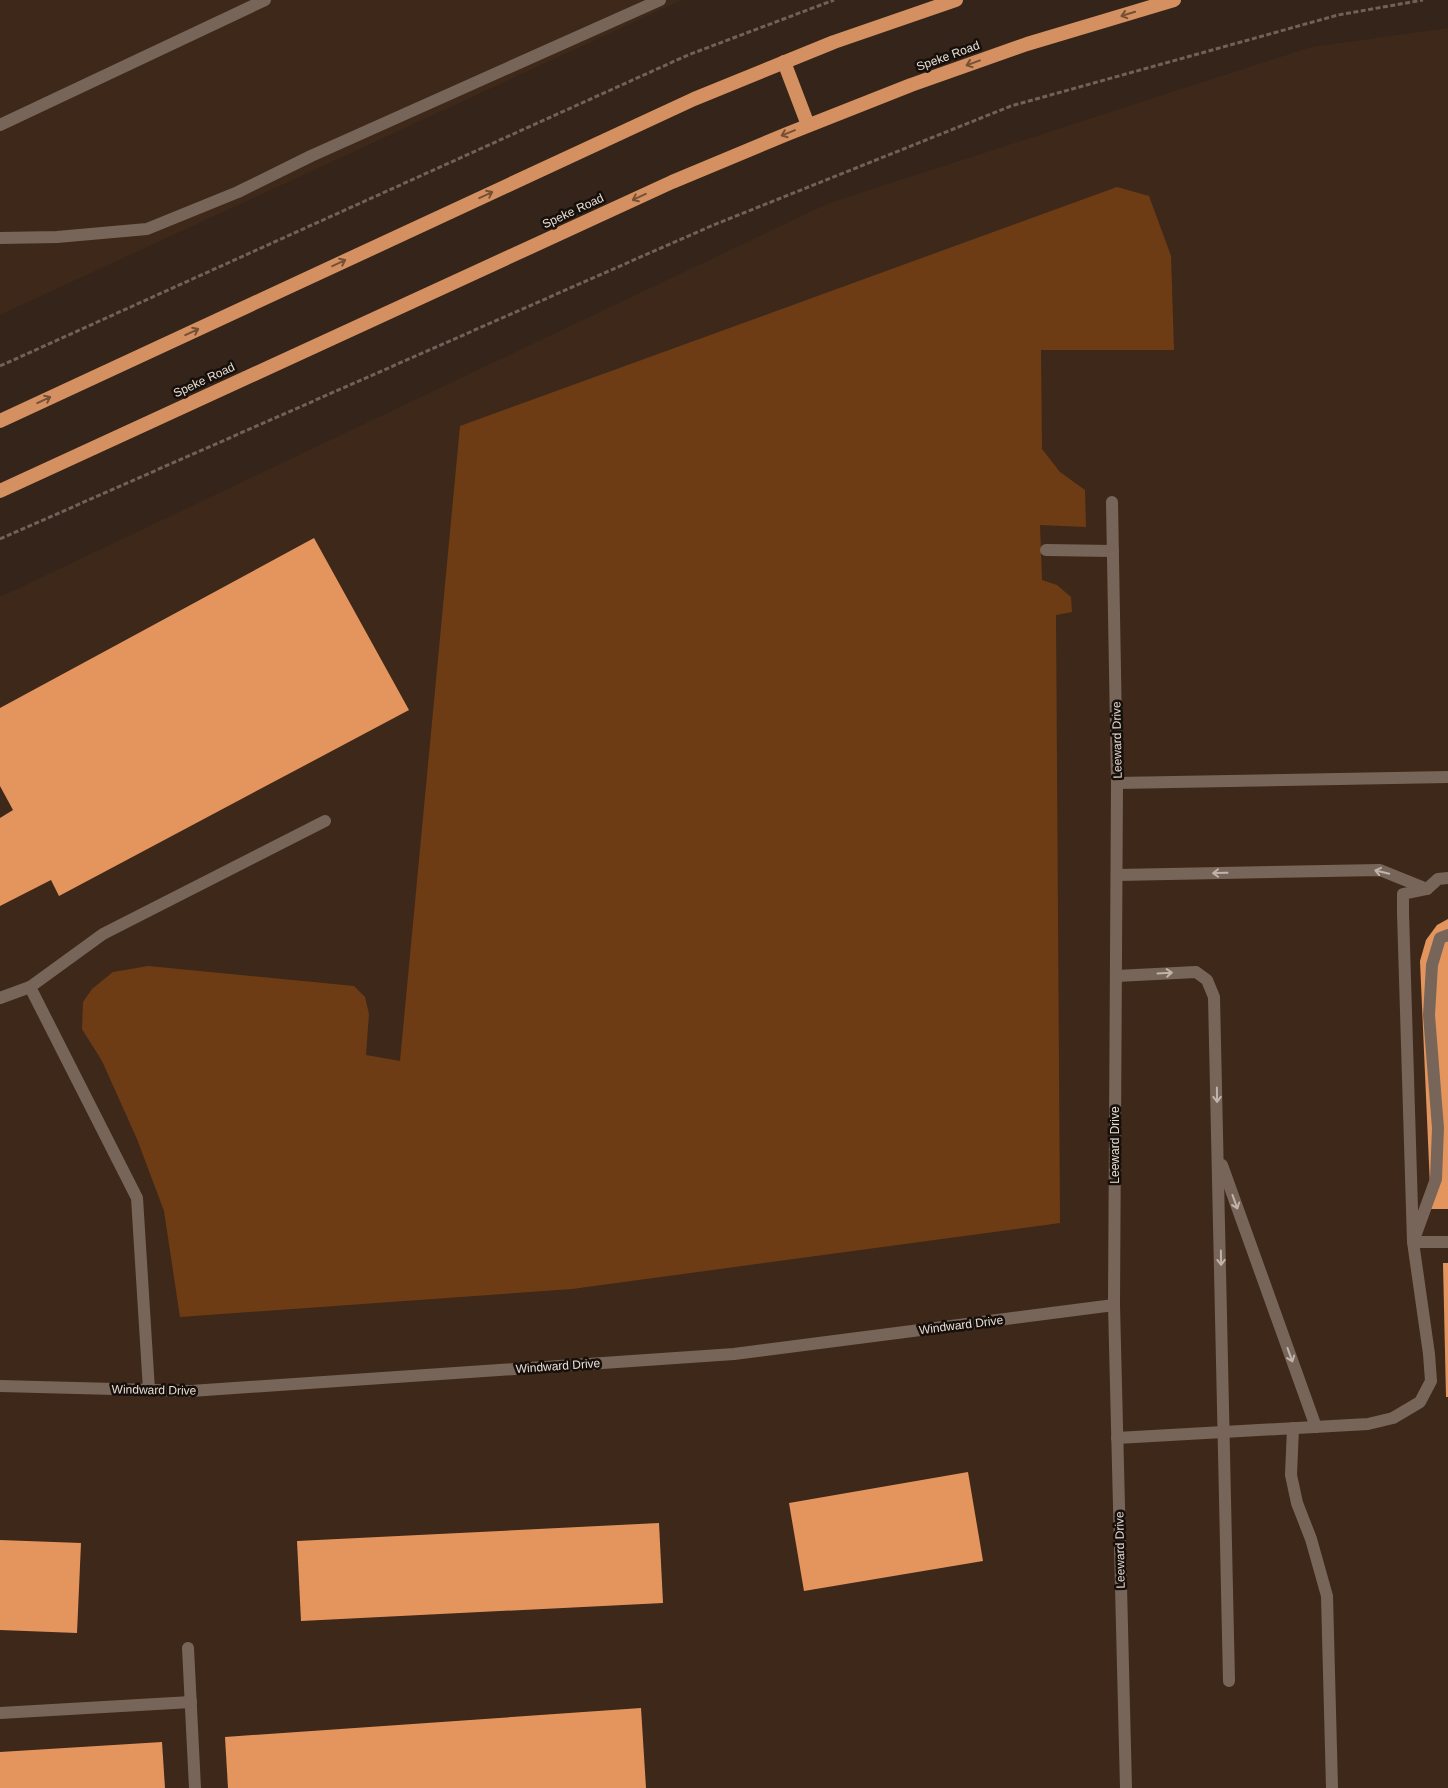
<svg xmlns="http://www.w3.org/2000/svg" width="1448" height="1788" viewBox="0 0 1448 1788" font-family="Helvetica,sans-serif">
	<rect width="100%" height="100%" fill="#342419"/>
	<g fill="#3e2819">
		<polygon points="0,0 682,0 0,315"/>
		<polygon points="1448,28 1448,1788 0,1788 0,597 829,203 1311,47"/>
	</g>
	<polygon fill="#6e3c14" points="1117,187 1149,196 1171,256 1174,350 1041,350 1042,449 1060,472 1085,490 1086,527 1040,525 1042,580 1057,585 1071,597 1072,612 1056,615 1060,1223 572,1289 180,1317 164,1211 137,1139 102,1061 82,1029 83,1002 92,989 113,972 148,966 354,986 365,997 369,1014 366,1055 400,1061 460,426"/>
	<g fill="#e4955e">
		<polygon points="314,538 409,710 59,896 51,880 0,906 0,818 13,810 0,786 0,708"/>
		<polygon points="1448,919 1448,1209 1431,1209 1420,961 1426,940 1437,925"/>
		<polygon points="1443,1263 1448,1263 1448,1397 1446,1397"/>
		<polygon points="968,1472 983,1561 804,1591 789,1503"/>
		<polygon points="659,1523 663,1603 301,1621 297,1541"/>
		<polygon points="0,1540 81,1543 77,1633 0,1630"/>
		<polygon points="641,1708 646,1788 228,1788 225,1737"/>
		<polygon points="162,1742 165,1788 0,1788 0,1752"/>
	</g>
	<g fill="none" stroke-linecap="round" stroke-linejoin="round">
		<g stroke="#706259" stroke-width="3" stroke-dasharray="5 2.5" stroke-linecap="butt">
			<polyline points="0,366 688,55 834,0"/>
			<polyline points="0,539 711,226 1011,106 1338,15 1423,0"/>
		</g>
		<g stroke="#786559" stroke-width="12">
			<polyline points="0,125 265,0"/>
			<polyline points="0,238 57,237 147,229 238,192 311,156 660,0"/>
			<polyline points="1117,783 1448,777"/>
			<polyline points="1117,875 1380,870 1427,889"/>
			<polyline points="1448,878 1438,879 1427,889 1403,894 1403,913 1413,1242 1448,1242"/>
			<polyline points="1116,976 1196,972 1207,980 1214,997 1229,1681"/>
			<polyline points="0,998 30,987"/>
			<polyline points="1222,1165 1316,1427"/>
			<polyline points="149,1390 137,1198 30,987 103,934 325,821"/>
			<polyline points="1293,1428 1291,1475 1297,1503 1311,1539 1327,1596 1332,1788"/>
			<polyline points="1117,1438 1368,1424 1393,1418 1420,1402 1431,1381 1429,1354 1413,1242 1436,1179 1438,1128 1429,1015 1432,965 1440,938 1448,935"/>
			<polyline points="188,1648 195,1788"/>
			<polyline points="0,1713 191,1702"/>
		</g>
		<g stroke="#786559" stroke-width="12">
			<polyline points="1112,502 1117,783 1114,1305 1126,1788"/>
			<polyline points="1046,550 1113,551"/>
			<polyline points="0,1386 191,1391 734,1354 1114,1305"/>
		</g>
		<g stroke="#d49060" stroke-width="14">
			<polyline points="784,62 808,125"/>
			<polyline points="0,421 694,99 834,42 956,0"/>
			<polyline points="0,491 672,182 787,134 911,85 1027,44 1174,0"/>
		</g>
	</g>
	<defs><path id="oneway-shaft" d="M-6 0H5M1.5-3L5.5 0L1.5 3" fill="none" stroke-width="1.6" stroke-linecap="round" stroke-linejoin="round" transform="scale(1.25)"/></defs>
	<g stroke="#755035">
		<use href="#oneway-shaft" transform="translate(1128 14) rotate(163)"/>
		<use href="#oneway-shaft" transform="translate(973 63) rotate(160)"/>
		<use href="#oneway-shaft" transform="translate(788 133) rotate(158)"/>
		<use href="#oneway-shaft" transform="translate(486 195) rotate(-25)"/>
		<use href="#oneway-shaft" transform="translate(639 197) rotate(155)"/>
		<use href="#oneway-shaft" transform="translate(339 263) rotate(-25)"/>
		<use href="#oneway-shaft" transform="translate(192 332) rotate(-25)"/>
		<use href="#oneway-shaft" transform="translate(44 400) rotate(-25)"/>
	</g>
	<g stroke="#c0b3aa">
		<use href="#oneway-shaft" transform="translate(1382 872) rotate(-166)"/>
		<use href="#oneway-shaft" transform="translate(1220 873) rotate(179)"/>
		<use href="#oneway-shaft" transform="translate(1165 973) rotate(-3)"/>
		<use href="#oneway-shaft" transform="translate(1217 1095) rotate(89)"/>
		<use href="#oneway-shaft" transform="translate(1235 1202) rotate(70)"/>
		<use href="#oneway-shaft" transform="translate(1221 1258) rotate(89)"/>
		<use href="#oneway-shaft" transform="translate(1290 1355) rotate(70)"/>
	</g>
	<g text-anchor="middle" stroke-width="5" stroke-linejoin="round" paint-order="stroke">
		<g font-size="12" fill="#e7ddd6" stroke="#160f0a">
			<text transform="translate(948 56) rotate(-20)" y="4">Speke Road</text>
			<text transform="translate(573 211) rotate(-25)" y="4">Speke Road</text>
			<text transform="translate(204 380) rotate(-25)" y="4">Speke Road</text>
			<text transform="translate(1117 740) rotate(-91)" y="4">Leeward Drive</text>
			<text transform="translate(1115 1145) rotate(-90)" y="4">Leeward Drive</text>
			<text transform="translate(961 1325) rotate(-7)" y="4">Windward Drive</text>
			<text transform="translate(558 1366) rotate(-4)" y="4">Windward Drive</text>
			<text transform="translate(154 1390) rotate(1)" y="4">Windward Drive</text>
			<text transform="translate(1120 1550) rotate(-91)" y="4">Leeward Drive</text>
		</g>
	</g>
</svg>
